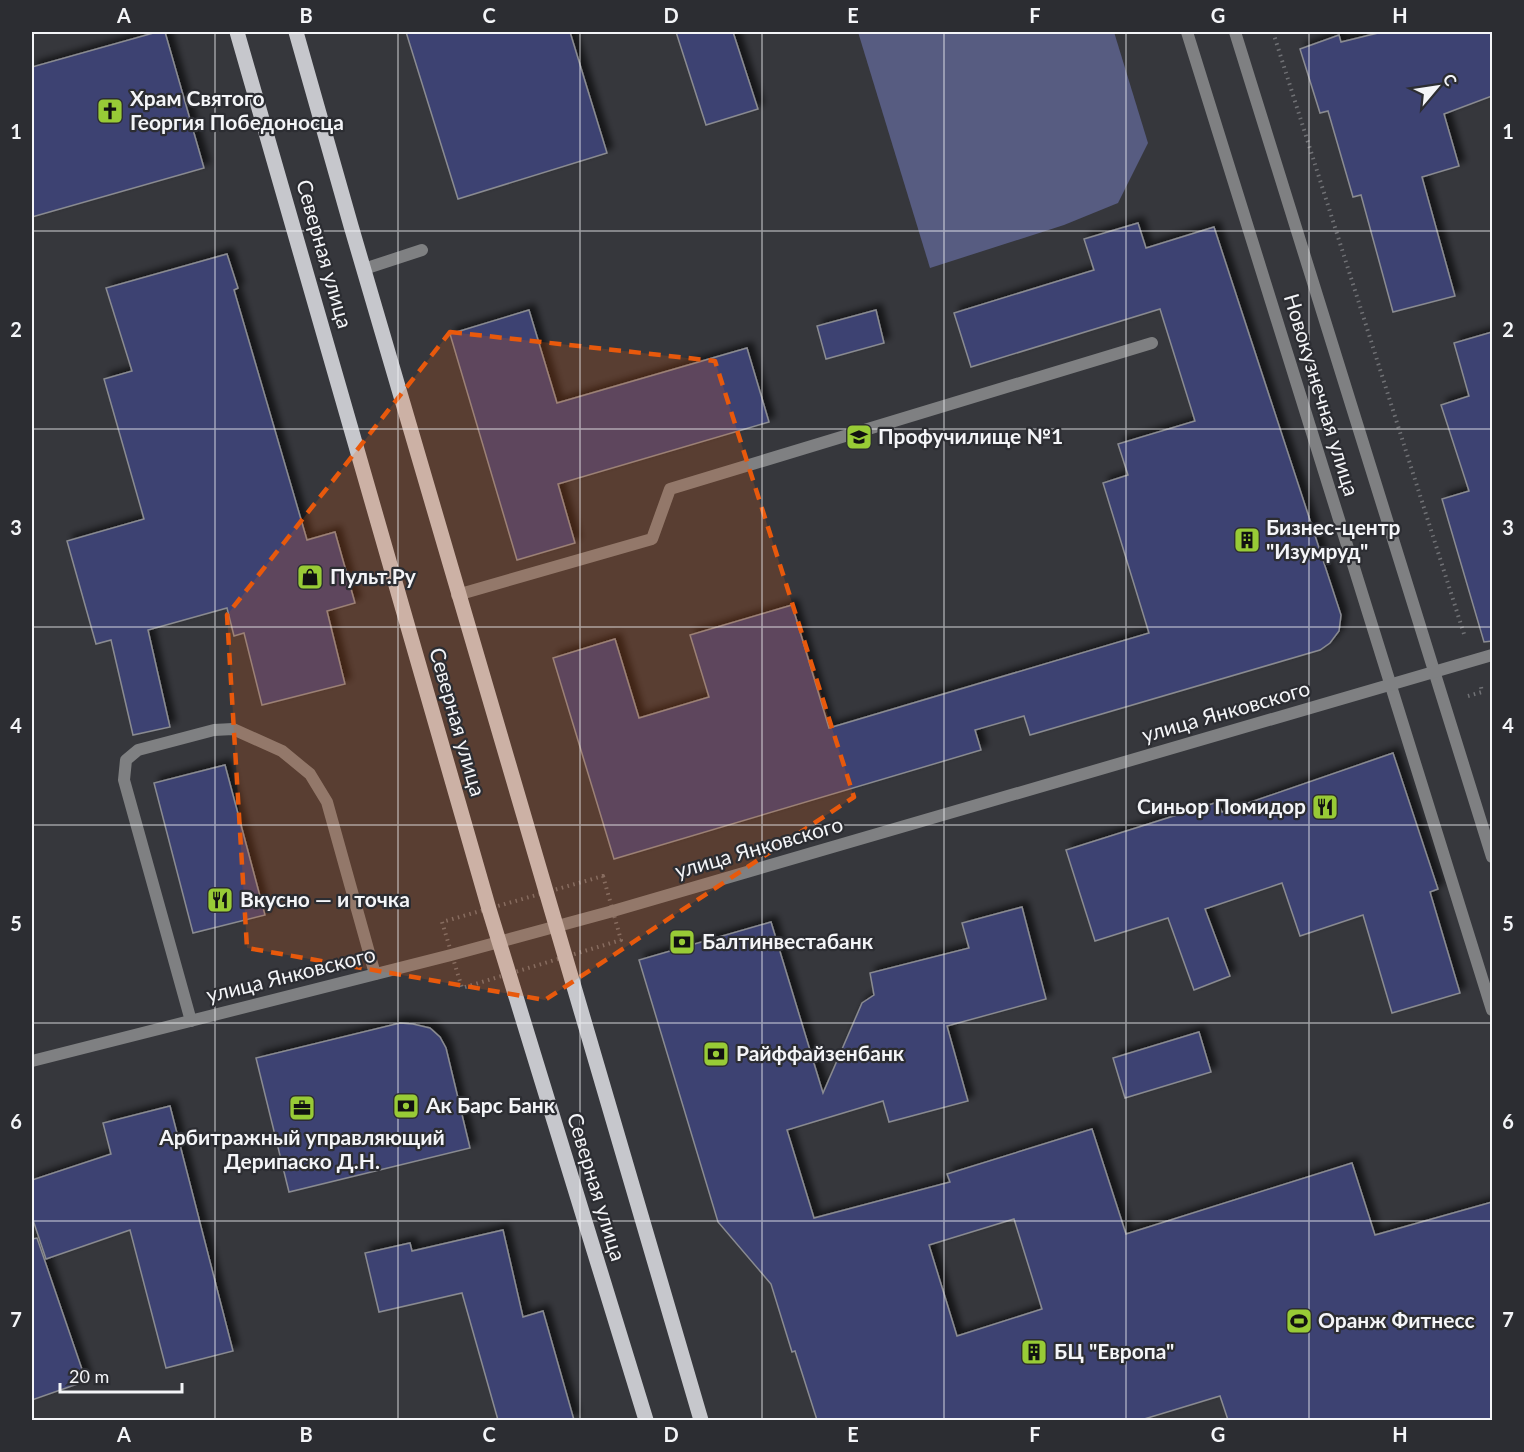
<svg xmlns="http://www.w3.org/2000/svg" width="1524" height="1452" viewBox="0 0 1524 1452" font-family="Lato,sans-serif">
	<defs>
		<filter id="shadow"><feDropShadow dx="5.5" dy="-5.5" stdDeviation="3" flood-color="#0009"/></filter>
	</defs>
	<rect width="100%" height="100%" fill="#36373c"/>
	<polygon fill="#575c81" points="858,32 1114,32 1148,143 1118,203 1064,225 930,268"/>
	<g fill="#3d4372" stroke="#8a8b91" stroke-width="1.5" fill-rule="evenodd" filter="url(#shadow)">
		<polygon points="157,32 165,32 204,168 32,217 32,67"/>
		<polygon points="406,32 570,32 607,153 458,199"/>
		<polygon points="676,32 733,32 758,109 706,125"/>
		<polygon points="1382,32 1492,32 1492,96 1444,114 1459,166 1422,177 1455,296 1393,312 1361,195 1353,197 1328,111 1320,113 1300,49 1339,35 1341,42"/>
		<polygon points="1138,223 1146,248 1214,227 1341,615 1339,631 1330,643 1320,650 1030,735 1024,716 975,730 981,750 614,859 553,658 615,639 639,718 709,697 690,635 792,605 829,728 1149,633 1103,483 1128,475 1118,444 1195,421 1160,309 971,367 954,313 1094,270 1084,239"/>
		<polygon points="227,254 238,288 234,290 307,540 335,532 355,603 327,611 345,684 262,705 244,633 234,636 227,608 148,630 170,727 133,735 111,640 96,644 67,541 144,519 104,379 132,371 106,288"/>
		<polygon points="529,310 557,403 747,348 769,422 558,484 575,543 517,560 450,334"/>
		<polygon points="876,310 884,343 826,359 817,326"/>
		<polygon points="1492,332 1492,641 1484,642 1442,499 1469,491 1441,405 1469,396 1454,343"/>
		<polygon points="1393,753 1438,889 1430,892 1460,993 1392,1013 1363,915 1300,936 1282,883 1205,909 1230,976 1194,990 1168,918 1095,941 1066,850 1218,802 1222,812"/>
		<polygon points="225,765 265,915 193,933 154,783"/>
		<path d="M1022,907L1046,999L947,1026L968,1101L889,1122L883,1101L787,1130L814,1218L950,1182L947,1174L1092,1129L1126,1234L1352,1163L1375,1235L1492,1202V1420H1228L1220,1396L1141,1420H817L795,1351L792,1352L771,1284L718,1222L639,960L771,922L823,1093L862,1003L874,995L870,973L969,948L962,923ZM1014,1219L1042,1309L957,1336L929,1245Z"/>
		<polygon points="400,1023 413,1024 430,1028 440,1037 446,1048 470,1148 289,1192 256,1058"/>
		<polygon points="1199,1032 1211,1072 1125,1098 1113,1058"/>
		<polygon points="170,1106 233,1351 166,1368 130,1230 46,1259 32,1217 32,1180 111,1154 103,1123"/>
		<polygon points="503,1230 523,1317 543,1311 574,1420 498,1420 462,1293 379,1312 365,1253 410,1243 412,1251"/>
		<polygon points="37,1238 86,1381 32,1400 32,1239"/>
	</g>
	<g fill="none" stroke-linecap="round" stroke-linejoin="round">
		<g stroke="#707175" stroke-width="4" stroke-dasharray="1.5 4.5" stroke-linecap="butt">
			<polyline points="1273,32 1464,634"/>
			<polyline points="1468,696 1482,692 1481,687"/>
			<polygon points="603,876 621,940 462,988 442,922"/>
		</g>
		<g stroke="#7f8082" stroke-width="12">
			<polyline points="364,269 422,250"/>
			<polyline points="457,595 652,539 670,489 1152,343"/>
			<polyline points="191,1021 124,780 126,760 138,750 214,730 233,729 282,751 310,774 327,802 375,974"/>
		</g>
		<g stroke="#7f8082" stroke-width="12">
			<polyline points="1187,32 1492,1010"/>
			<polyline points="1235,32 1492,857"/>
		</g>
		<polyline stroke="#7f8082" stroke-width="12" points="32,1061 451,955 613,911 1492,655"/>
		<g stroke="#c6c7cc" stroke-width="15">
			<polyline points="237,32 489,909 646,1420"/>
			<path d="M296,32C427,496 562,959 701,1420"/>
		</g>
	</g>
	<path fill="#e8590c" fill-opacity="0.2" stroke="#e8590c" stroke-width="4.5" stroke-dasharray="12 8" stroke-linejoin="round" d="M450,332L715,361L854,797L545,1000L247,948L227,615Z"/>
	<path fill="none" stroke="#f4f5f8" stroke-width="1.5" stroke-opacity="0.55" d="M215,32V1420M398,32V1420M580,32V1420M762,32V1420M944,32V1420M1126,32V1420M1309,32V1420M32,231H1492M32,429H1492M32,627H1492M32,825H1492M32,1023H1492M32,1221H1492"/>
	<defs>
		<symbol id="church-square" viewBox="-11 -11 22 22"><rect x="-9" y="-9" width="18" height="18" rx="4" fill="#98cb36" stroke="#2c2d32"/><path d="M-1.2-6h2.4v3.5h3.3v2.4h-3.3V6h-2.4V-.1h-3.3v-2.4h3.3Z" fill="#111"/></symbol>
		<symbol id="university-square" viewBox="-11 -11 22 22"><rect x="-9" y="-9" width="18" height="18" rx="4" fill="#98cb36" stroke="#2c2d32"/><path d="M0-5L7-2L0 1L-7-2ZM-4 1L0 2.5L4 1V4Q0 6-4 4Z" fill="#111"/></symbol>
		<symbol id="building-square" viewBox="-11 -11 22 22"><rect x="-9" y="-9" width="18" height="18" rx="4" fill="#98cb36" stroke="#2c2d32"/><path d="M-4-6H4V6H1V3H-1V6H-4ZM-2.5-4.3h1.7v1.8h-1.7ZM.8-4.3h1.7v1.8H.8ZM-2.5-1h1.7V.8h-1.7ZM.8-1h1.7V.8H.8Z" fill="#111"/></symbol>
		<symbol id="shop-square" viewBox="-11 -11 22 22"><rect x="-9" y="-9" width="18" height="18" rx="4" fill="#98cb36" stroke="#2c2d32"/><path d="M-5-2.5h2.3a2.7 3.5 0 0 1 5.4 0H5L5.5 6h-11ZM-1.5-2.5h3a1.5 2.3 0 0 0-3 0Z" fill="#111"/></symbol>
		<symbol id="restaurant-square" viewBox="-11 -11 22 22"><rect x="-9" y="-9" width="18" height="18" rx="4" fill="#98cb36" stroke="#2c2d32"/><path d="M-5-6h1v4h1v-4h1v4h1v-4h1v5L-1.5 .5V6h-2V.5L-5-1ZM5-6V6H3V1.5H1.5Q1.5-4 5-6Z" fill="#111"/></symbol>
		<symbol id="bank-square" viewBox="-11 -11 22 22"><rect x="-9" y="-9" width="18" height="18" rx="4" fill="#98cb36" stroke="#2c2d32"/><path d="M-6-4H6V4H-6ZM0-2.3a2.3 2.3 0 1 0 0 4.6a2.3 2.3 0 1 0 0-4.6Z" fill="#111"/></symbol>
		<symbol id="office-square" viewBox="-11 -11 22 22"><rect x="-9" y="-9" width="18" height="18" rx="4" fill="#98cb36" stroke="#2c2d32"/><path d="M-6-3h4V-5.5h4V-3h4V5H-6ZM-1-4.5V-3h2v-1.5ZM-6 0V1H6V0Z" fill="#111"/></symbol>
		<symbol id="stadium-square" viewBox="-11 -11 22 22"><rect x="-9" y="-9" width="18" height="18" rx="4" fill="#98cb36" stroke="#2c2d32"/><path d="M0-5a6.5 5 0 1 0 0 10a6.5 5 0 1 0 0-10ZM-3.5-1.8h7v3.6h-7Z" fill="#111"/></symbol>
	</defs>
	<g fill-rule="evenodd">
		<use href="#church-square" x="95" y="96" width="30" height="30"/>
		<use href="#university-square" x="844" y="422" width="30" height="30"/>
		<use href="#building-square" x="1232" y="525" width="30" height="30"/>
		<use href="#shop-square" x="295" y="562" width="30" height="30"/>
		<use href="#restaurant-square" x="1310" y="792" width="30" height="30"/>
		<use href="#restaurant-square" x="205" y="885" width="30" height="30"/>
		<use href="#bank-square" x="667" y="927" width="30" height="30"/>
		<use href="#bank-square" x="701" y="1039" width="30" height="30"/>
		<use href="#bank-square" x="391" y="1091" width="30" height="30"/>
		<use href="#office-square" x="287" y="1093" width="30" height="30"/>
		<use href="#stadium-square" x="1284" y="1306" width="30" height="30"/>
		<use href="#building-square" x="1019" y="1337" width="30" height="30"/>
	</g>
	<g text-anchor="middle" stroke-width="4.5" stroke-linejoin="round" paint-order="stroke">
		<g font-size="21" font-weight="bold" fill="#f4f5f8" stroke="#2c2d32" text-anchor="start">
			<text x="130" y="106">Храм Святого<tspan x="130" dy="24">Георгия Победоносца</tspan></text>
			<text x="878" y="444">Профучилище №1</text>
			<text x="1266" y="535">Бизнес-центр<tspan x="1266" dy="24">"Изумруд"</tspan></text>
			<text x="330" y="584">Пульт.Ру</text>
			<text x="1306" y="814" text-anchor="end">Синьор Помидор</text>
			<text x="240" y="907">Вкусно — и точка</text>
			<text x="702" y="949">Балтинвестабанк</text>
			<text x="736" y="1061">Райффайзенбанк</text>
			<text x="426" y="1113">Ак Барс Банк</text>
			<text x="302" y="1145" text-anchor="middle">Арбитражный управляющий<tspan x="302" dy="24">Дерипаско Д.Н.</tspan></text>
			<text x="1318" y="1328">Оранж Фитнесс</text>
			<text x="1054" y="1359">БЦ "Европа"</text>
		</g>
		<g font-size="21" fill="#f4f5f8" stroke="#2c2d32">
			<text transform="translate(324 254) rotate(74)" y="7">Северная улица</text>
			<text transform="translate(1321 395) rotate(73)" y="7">Новокузнечная улица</text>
			<text transform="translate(1226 712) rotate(-16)" y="7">улица Янковского</text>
			<text transform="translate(457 722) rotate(74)" y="7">Северная улица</text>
			<text transform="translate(759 848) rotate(-16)" y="7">улица Янковского</text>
			<text transform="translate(291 975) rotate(-14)" y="7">улица Янковского</text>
			<text transform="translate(596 1187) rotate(73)" y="7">Северная улица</text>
		</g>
	</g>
	<rect width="1524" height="1452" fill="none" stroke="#2c2d32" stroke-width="66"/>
	<g transform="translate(1437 87) rotate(61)" stroke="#2c2d32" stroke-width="4.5" paint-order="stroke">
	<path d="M0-4.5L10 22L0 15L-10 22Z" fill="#f4f5f8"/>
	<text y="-9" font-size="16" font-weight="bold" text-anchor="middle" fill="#f4f5f8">С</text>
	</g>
	<path d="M60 1383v9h122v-9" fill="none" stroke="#f4f5f8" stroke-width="3"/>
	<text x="69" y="1383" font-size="18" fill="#f4f5f8" stroke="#2c2d32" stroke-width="4.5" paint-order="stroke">20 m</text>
	<rect x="33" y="33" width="1458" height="1386" fill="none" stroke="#f4f5f8" stroke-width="2"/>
	<g font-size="20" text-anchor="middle" font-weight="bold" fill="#f4f5f8">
		<text x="124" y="23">A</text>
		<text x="306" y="23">B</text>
		<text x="489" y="23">C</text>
		<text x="671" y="23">D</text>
		<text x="853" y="23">E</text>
		<text x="1035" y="23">F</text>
		<text x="1218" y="23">G</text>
		<text x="1400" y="23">H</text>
		<text x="16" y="139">1</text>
		<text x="1508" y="139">1</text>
		<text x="16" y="337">2</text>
		<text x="1508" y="337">2</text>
		<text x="16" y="535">3</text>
		<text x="1508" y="535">3</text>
		<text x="16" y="733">4</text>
		<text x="1508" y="733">4</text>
		<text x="16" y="931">5</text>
		<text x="1508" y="931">5</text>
		<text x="16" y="1129">6</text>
		<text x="1508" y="1129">6</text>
		<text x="16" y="1327">7</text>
		<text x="1508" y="1327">7</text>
		<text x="124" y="1442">A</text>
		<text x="306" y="1442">B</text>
		<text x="489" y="1442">C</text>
		<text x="671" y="1442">D</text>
		<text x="853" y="1442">E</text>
		<text x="1035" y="1442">F</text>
		<text x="1218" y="1442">G</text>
		<text x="1400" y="1442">H</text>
	</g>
</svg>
